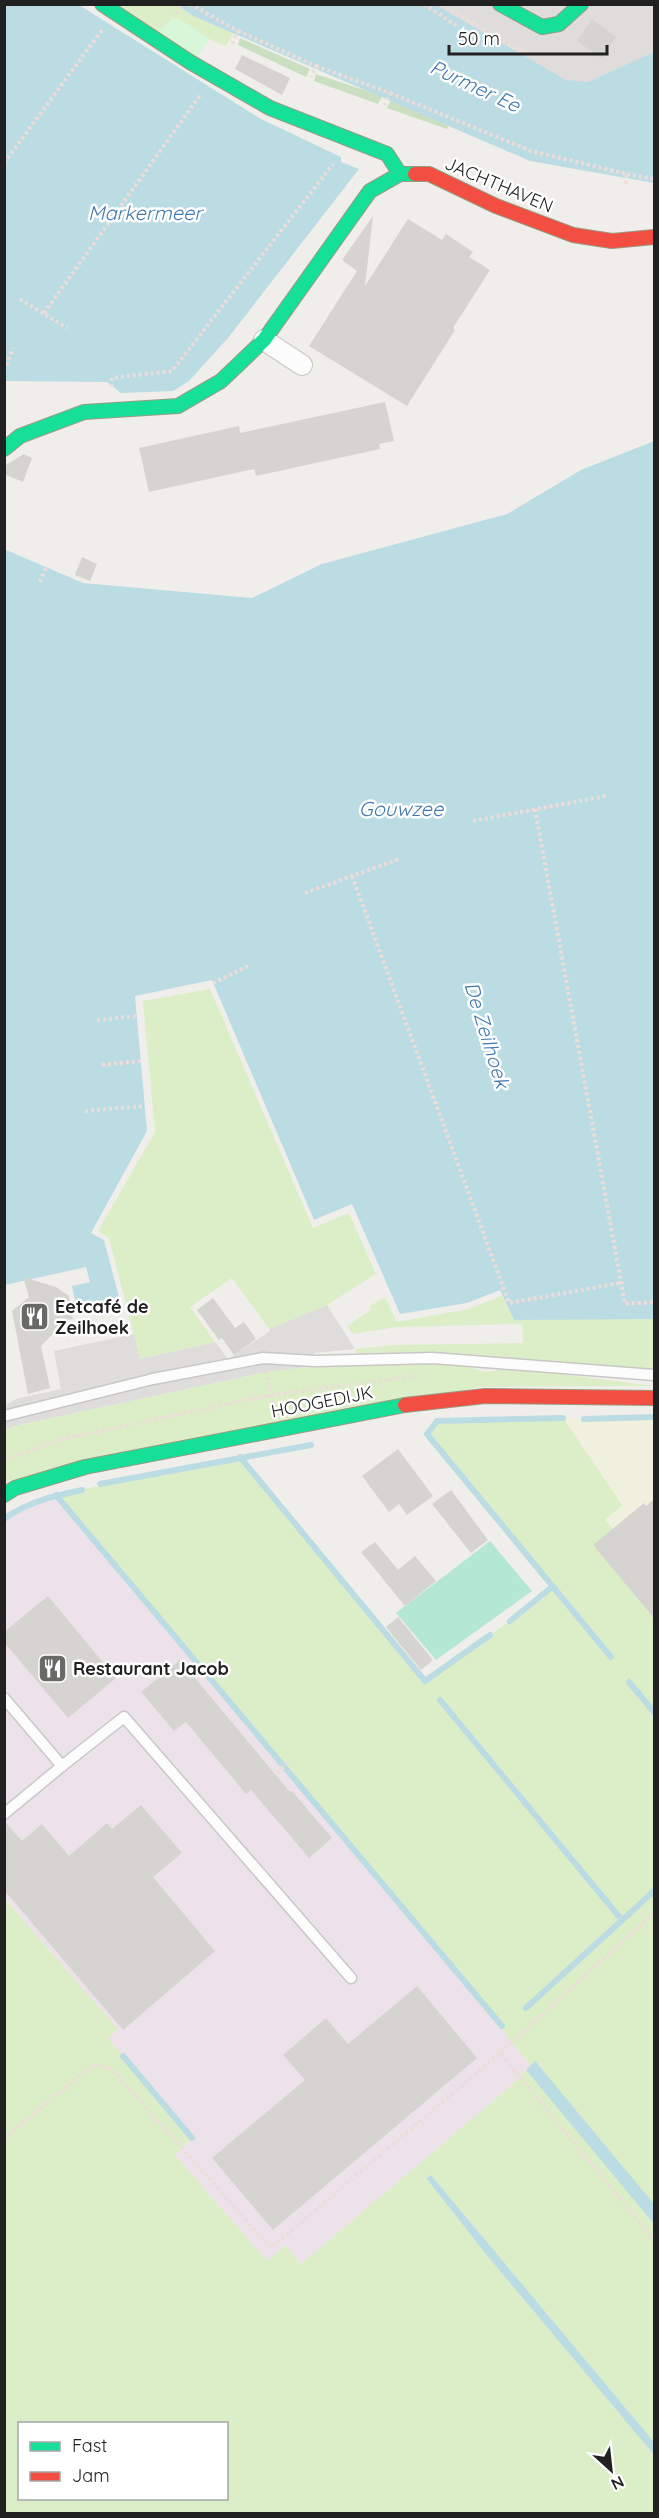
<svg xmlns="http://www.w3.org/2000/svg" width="659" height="2518" viewBox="0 0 659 2518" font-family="Quicksand,sans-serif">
	<rect width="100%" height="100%" fill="#f0eeea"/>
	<polygon fill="#dfdddb" points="427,5 654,5 654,102 581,92"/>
	<polygon fill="#ede2e9" points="56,1495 502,2026 507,2037 530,2065 513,2084 301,2264 267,2261 175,2155 192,2138 107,2038 117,2029 5,1898 5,1519 18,1509"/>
	<polygon fill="#dedddb" points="327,1305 355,1349 314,1353 316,1366 266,1372 15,1426 5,1430 5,1405 16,1399 61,1389 54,1351 134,1334 140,1359 215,1342 228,1359 270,1331 269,1329"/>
	<polygon fill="#eff0dd" points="654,1417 654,1575 605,1520 621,1505 563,1418"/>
	<g fill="#dceec8" fill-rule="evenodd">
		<polygon points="108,5 177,5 193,16 234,33 226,46 209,39 188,24 157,34"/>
		<polygon points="210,989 313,1228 349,1213 376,1274 327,1305 269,1329 232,1278 190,1307 215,1342 140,1359 109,1238 98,1231 155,1132 143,1001"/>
		<polygon points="502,1296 514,1320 654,1317 654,1371 433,1352 357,1354 355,1349 396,1345 523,1343 522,1324 397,1327 353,1334 347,1326 371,1310 370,1306 385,1297 397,1322 468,1309"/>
		<path d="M432,1362C441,1363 453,1361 461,1364C483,1371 482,1376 506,1367L654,1386L480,1387L5,1482V1430L15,1426L266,1372L316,1366Z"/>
		<polygon points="563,1418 622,1505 605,1520 654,1575 654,2215 507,2037 502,2026 56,1495 240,1457 425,1681 510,1621 552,1587 427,1434 437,1421"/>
		<path d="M4,1898L118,2029L108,2038L192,2138L175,2155L267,2261L285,2245L301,2264L513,2084L526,2070L654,2220V2442L431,2175L426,2178L485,2253L654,2455V2513H5ZM20,2424H226V2498H20Z"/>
	</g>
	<g fill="#cadfbf">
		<polygon points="240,38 310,69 306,77 238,45"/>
		<polygon points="316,74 382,96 378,104 314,81"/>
		<polygon points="391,100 449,125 447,129 387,108"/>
	</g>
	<polygon fill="#d8f6d8" points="173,17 188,24 209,39 196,59 157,34"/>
	<polygon fill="#b4e8d2" points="490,1541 532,1591 436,1660 396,1613"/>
	<g fill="#bcdce4">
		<polygon points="5,5 79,5 259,118 341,157 341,162 359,169 228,338 189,381 173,391 121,393 107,382 5,381"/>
		<polygon points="177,5 436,5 566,80 588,82 654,52 654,183 530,161 193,16"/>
		<polygon points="654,441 654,1319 514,1320 500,1290 467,1303 400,1314 352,1204 314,1220 212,980 135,996 147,1131 91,1233 104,1240 121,1305 78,1315 72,1286 90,1282 86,1267 5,1285 4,549 83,583 252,598 322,564 507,514 581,470"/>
		<polygon points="535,2061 654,2204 654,2224 526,2070"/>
		<polygon points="431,2175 654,2442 654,2455 485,2253 426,2178"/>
	</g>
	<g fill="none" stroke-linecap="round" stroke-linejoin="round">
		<g stroke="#bcdce4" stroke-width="6">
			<polyline points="563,1418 437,1421 427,1434 611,1657"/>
			<polyline points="584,1419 654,1417"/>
			<polyline points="240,1457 425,1681 490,1635"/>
			<polyline points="100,1484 311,1445"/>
			<polyline points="56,1495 502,2026"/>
			<path d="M4,1519C27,1502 54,1496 82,1490"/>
			<polyline points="510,1621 552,1587"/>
			<polyline points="629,1682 654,1712"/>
			<polyline points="440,1700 622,1920"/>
			<polyline points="526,2008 654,1891"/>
			<polyline points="123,2056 192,2138"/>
		</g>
	</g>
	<g fill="#d6d4d1">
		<polygon points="592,19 616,37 601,58 577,41"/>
		<polygon points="242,55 290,78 282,95 235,69"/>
		<polygon points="373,216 365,286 408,219 442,240 446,234 473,252 469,257 490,270 453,328 455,330 407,406 309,346 357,271 342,260"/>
		<polygon points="385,402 394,441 379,444 380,449 256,476 254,469 149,492 139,448 239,426 240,433"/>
		<polygon points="24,454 32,458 23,482 4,474 6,465"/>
		<polygon points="82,557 97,564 90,581 75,575"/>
		<polygon points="23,1277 56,1287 69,1296 73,1319 67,1320 41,1346 50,1388 28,1394 12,1311 29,1297"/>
		<polygon points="213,1298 235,1328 244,1322 256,1339 234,1355 222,1338 219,1340 197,1310"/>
		<polygon points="398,1449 433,1496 407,1515 399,1504 389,1512 362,1476"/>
		<polygon points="451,1490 488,1540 471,1553 432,1504"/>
		<polygon points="654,1499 654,1618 593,1545 644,1503 646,1506"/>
		<polygon points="375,1542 398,1570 415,1556 436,1581 405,1606 361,1552"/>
		<polygon points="48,1596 116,1678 68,1718 4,1642 4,1632"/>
		<polygon points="398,1617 433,1660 421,1670 386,1627"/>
		<polygon points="180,1660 290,1792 292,1791 332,1838 309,1858 251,1790 246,1794 186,1722 174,1731 141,1692"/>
		<polygon points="141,1805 182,1853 153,1877 215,1951 123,2030 4,1890 4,1821 22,1841 42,1824 69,1856 107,1823 112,1829"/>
		<polygon points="417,1986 477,2058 273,2230 212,2158 305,2080 283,2055 326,2018 348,2044"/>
	</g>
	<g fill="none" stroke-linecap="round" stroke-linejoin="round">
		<defs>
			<g id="lane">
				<polyline points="4,1416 153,1379 263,1358 315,1361 433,1358 654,1375"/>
				<polyline points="4,1698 62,1766 124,1717 351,1978"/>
				<polyline points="4,1814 62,1766"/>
			</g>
			<polyline id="street" points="264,340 302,365"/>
			<g id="fast">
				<polyline points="102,4 190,62 270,108 387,154 400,174"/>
				<polyline points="500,4 542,27 559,24 581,4"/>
				<polyline points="4,449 20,436 84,412 178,406 221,381 264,340 370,191 400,174 415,174"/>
				<polyline points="4,1495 15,1488 85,1467 405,1405"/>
			</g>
			<g id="jam">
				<polyline points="415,174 429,174 496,206 573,235 612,241 654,237"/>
				<polyline points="405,1405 485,1396 654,1398"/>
			</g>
		</defs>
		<use href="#lane" stroke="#c8c8c6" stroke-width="13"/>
		<use href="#street" stroke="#c8c8c6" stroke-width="22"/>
		<use href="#fast" stroke="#999b80" stroke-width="16"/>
		<use href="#jam" stroke="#999b80" stroke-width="16"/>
		<g stroke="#edddda" stroke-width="4" stroke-dasharray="3 3" stroke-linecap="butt">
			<polyline points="190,4 238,31 232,44"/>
			<polyline points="424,4 457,26"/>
			<polyline points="441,4 523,53 527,47"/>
			<polyline points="175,13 182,4"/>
			<polyline points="238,31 316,66 311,77"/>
			<polyline points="316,66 390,93 385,105"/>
			<polyline points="390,93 531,151 627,174 625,187"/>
			<polyline points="4,163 102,30"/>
			<polyline points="627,174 654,179"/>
			<polyline points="20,299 67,328"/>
			<polyline points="44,313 201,94"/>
			<polyline points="4,371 13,348"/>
			<polyline points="111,387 112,378 172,371 333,164"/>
			<polyline points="40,582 47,565"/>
			<polyline points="535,809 625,1304 654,1302"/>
			<polyline points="473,821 606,796"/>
			<polyline points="352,876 509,1303 620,1283"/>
			<polyline points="305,893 399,859"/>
			<polyline points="213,983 248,966"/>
			<polyline points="97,1020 137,1016"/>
			<polyline points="102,1065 141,1061"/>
			<polyline points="85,1111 145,1106"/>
			<polyline points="266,1371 273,1408"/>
			<polyline points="4,1460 63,1439 270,1395 417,1376"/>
			<polyline points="277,1773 290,1761"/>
			<polyline points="654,1913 500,2053 654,2240"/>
			<polyline points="4,2139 94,2064 112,2069 271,2248 500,2053"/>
		</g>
		<use href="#lane" stroke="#fdfcfc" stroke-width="10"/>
		<use href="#street" stroke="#fdfcfc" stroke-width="20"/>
		<use href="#fast" stroke="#16e098" stroke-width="14"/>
		<use href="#jam" stroke="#f24e42" stroke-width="14"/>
	</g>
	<defs>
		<symbol id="restaurant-square" viewBox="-11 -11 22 22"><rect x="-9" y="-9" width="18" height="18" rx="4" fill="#696967" stroke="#fff"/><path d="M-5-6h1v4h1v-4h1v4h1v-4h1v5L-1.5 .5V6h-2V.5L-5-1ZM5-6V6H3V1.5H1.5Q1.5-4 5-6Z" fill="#fff"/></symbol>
	</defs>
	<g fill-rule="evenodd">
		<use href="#restaurant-square" x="18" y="1300" width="33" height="33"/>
		<use href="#restaurant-square" x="36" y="1652" width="33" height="33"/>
	</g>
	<g text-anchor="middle" stroke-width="5" stroke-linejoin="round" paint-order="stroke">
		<g font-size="18" fill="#212121" stroke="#fff">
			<text transform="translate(499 185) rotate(23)" y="6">JACHTHAVEN</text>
			<text transform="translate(322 1402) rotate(-11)" y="6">HOOGEDIJK</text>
		</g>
		<g font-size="18" font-weight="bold" fill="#212121" stroke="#fff" text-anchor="start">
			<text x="55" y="1313">Eetcafé de<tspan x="55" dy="21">Zeilhoek</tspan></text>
			<text x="73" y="1675">Restaurant Jacob</text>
		</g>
		<g font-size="20" font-style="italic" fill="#447ab0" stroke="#fff">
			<text transform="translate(475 86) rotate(25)" y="7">Purmer Ee</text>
			<text x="145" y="220">Markermeer</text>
			<text x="401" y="816">Gouwzee</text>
			<text transform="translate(487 1035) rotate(73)" y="7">De Zeilhoek</text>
		</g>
	</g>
	<rect width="659" height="2518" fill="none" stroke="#212121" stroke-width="12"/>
	<rect x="18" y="2422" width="210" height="78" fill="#ffffff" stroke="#a6a6a6" stroke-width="1.5"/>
	<rect x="30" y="2442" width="30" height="9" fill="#16e098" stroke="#a6a6a6" stroke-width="1.5"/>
	<text x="72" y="2452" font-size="18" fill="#212121">Fast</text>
	<rect x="30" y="2472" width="30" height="9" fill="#f24e42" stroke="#a6a6a6" stroke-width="1.5"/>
	<text x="72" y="2482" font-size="18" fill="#212121">Jam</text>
	<g transform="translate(611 2470) rotate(153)" stroke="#ffffff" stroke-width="4.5" paint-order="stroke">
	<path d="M0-4.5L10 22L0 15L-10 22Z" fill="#212121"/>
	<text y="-9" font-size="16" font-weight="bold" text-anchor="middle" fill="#212121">N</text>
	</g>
	<path d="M449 45v9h158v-9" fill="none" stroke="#212121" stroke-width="3"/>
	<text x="458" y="45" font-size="18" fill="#212121" stroke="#ffffff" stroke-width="4.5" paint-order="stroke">50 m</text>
</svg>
